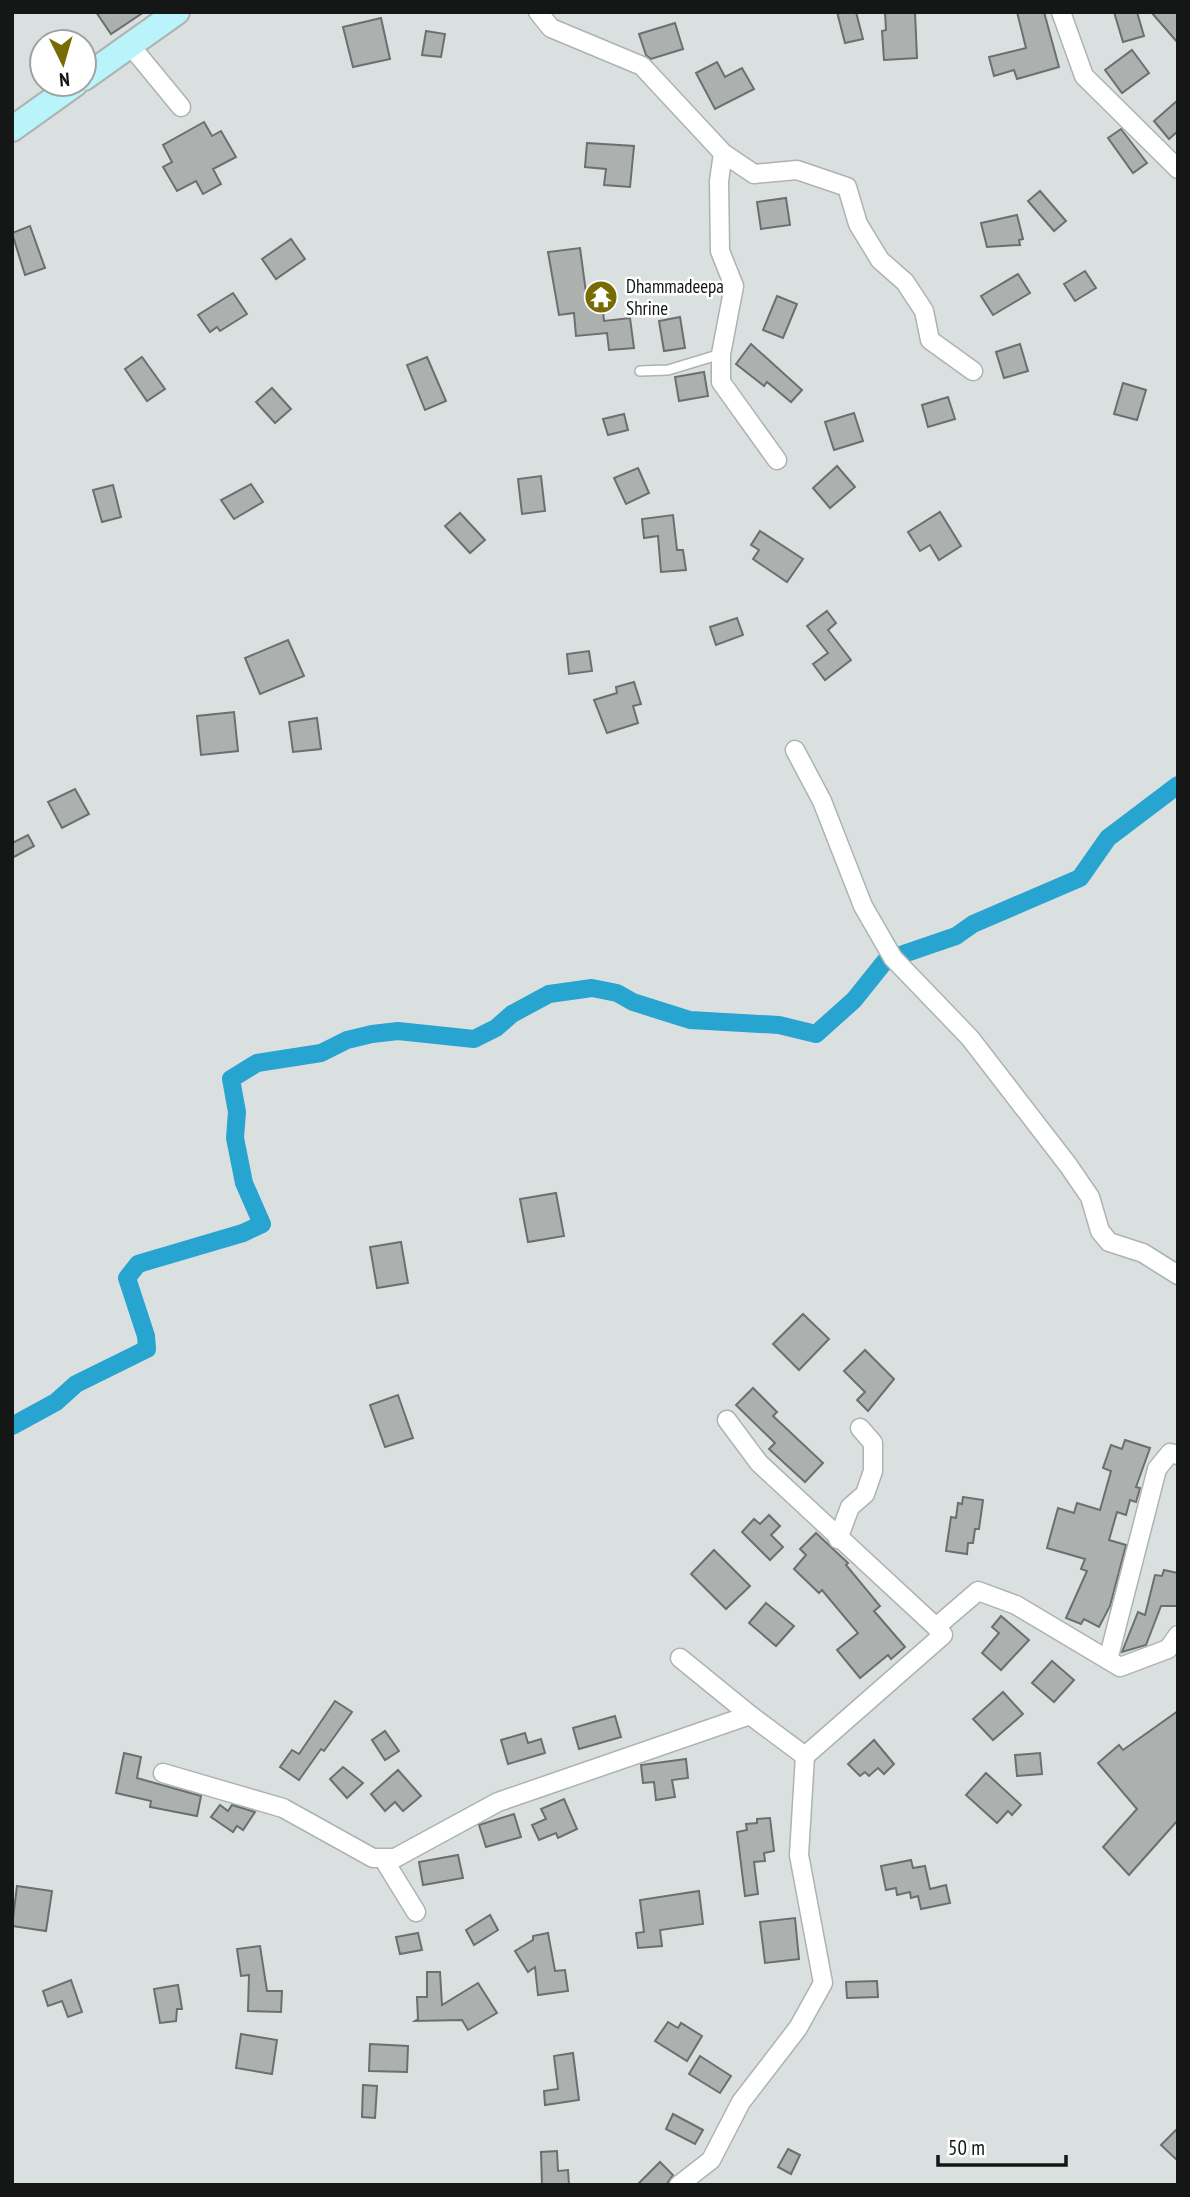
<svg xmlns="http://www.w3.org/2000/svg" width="1190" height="2197" viewBox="0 0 1190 2197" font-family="'PT Sans Narrow',sans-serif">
	<rect width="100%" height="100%" fill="#dae0df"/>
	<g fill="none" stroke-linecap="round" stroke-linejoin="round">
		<polyline stroke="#27a4cf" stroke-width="18" points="12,1426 56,1402 76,1384 147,1349 146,1336 127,1278 138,1264 243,1233 262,1224 244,1183 235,1138 237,1112 231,1079 257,1063 321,1053 347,1040 372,1034 398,1031 474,1039 496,1028 512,1014 549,994 592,988 617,993 633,1002 690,1020 779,1025 816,1034 854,1000 886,960 956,936 973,924 1080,878 1108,838 1178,785"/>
	</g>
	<g fill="#acb1af" stroke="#6b706e" stroke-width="2">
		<polygon points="96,12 144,12 111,34"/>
		<polygon points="837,12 856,12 863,39 845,43"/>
		<polygon points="885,12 915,12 917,58 884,60 882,31 886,30"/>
		<polygon points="1017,12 1044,12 1059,67 1017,79 1014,70 994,76 989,57 1026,48"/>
		<polygon points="1114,12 1137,12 1144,36 1123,42"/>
		<polygon points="1151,12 1178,12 1178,43"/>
		<polygon points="381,18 390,59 353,67 343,27"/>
		<polygon points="675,23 683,49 651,59 646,55 639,34"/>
		<polygon points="426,31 445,34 441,57 422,55"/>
		<polygon points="1132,50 1149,73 1122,93 1105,70"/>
		<polygon points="717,62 725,77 742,68 754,89 715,109 696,73"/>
		<polygon points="1178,100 1178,131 1169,139 1154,121"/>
		<polygon points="204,122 212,136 221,131 236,157 213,169 221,184 203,194 196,181 177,191 163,167 172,162 163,145"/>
		<polygon points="1121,129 1147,163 1133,173 1108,138"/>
		<polygon points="587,143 634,146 630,187 604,185 606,169 585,167"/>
		<polygon points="1040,191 1066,221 1054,231 1028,201"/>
		<polygon points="786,198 790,225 761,229 757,202"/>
		<polygon points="1017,215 1023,239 1019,240 1020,245 987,247 981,223"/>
		<polygon points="30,226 45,268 25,275 12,233"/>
		<polygon points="291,239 305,259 276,279 262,259"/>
		<polygon points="580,248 587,300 602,299 604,321 630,318 634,348 609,350 607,333 576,336 574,313 559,315 548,252"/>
		<polygon points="1085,271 1096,288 1075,301 1064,284"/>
		<polygon points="1018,274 1030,293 993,315 981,296"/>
		<polygon points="233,293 247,314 220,331 217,327 210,332 198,315"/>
		<polygon points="777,296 797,304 783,338 763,330"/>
		<polygon points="680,317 685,348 664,351 659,321"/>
		<polygon points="751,344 802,390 791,402 767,382 764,386 736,364"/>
		<polygon points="1020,344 1028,371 1004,378 996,352"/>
		<polygon points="142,357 165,389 147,401 125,369"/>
		<polygon points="427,357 446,401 425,410 407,365"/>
		<polygon points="704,372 708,396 679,401 675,377"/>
		<polygon points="1123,383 1146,390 1137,420 1114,414"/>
		<polygon points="272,388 291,409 275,423 256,402"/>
		<polygon points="948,397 955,419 928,427 922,405"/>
		<polygon points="854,413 863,441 834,450 825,422"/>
		<polygon points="624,414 628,430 608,435 603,419"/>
		<polygon points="837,466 855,487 830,508 813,488"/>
		<polygon points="638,468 649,493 626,504 614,478"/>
		<polygon points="541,476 545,511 522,514 518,479"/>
		<polygon points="251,484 263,502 234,519 221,500"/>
		<polygon points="113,485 121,517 102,522 93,490"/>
		<polygon points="940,512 961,546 939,560 930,545 920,551 908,532"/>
		<polygon points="460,513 485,540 470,553 445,526"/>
		<polygon points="673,515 677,550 683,550 686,570 661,572 658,536 644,538 642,519"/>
		<polygon points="760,531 803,559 787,582 753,559 759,550 751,545"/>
		<polygon points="827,611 836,623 828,630 851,660 825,680 813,664 828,653 807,626"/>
		<polygon points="737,618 743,635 716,645 710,627"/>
		<polygon points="288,640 304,676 260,694 245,658"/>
		<polygon points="589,651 592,671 569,674 567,654"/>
		<polygon points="634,682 641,704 633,706 638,723 607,733 594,700 617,693 616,687"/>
		<polygon points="234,712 238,751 201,755 197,716"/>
		<polygon points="317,718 321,749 293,752 289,722"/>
		<polygon points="75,789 89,814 62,828 48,802"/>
		<polygon points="28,835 34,846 12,858 12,843"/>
		<polygon points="556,1193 564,1236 528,1242 520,1199"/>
		<polygon points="401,1242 408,1283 377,1288 370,1247"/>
		<polygon points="803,1314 829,1339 799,1370 773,1344"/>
		<polygon points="865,1350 894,1379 868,1411 857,1400 865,1392 844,1371"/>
		<polygon points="753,1388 777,1412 773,1416 823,1463 805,1482 769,1449 775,1443 736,1405"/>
		<polygon points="398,1395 413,1438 385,1447 370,1405"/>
		<polygon points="1125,1440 1150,1448 1136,1487 1140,1488 1136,1502 1130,1500 1126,1515 1117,1512 1109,1540 1126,1545 1110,1606 1099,1627 1084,1619 1081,1624 1066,1618 1087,1571 1081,1569 1085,1559 1047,1548 1058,1508 1074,1513 1077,1503 1100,1510 1111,1471 1103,1468 1111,1445 1122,1449"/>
		<polygon points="963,1497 983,1500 979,1529 975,1529 973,1543 968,1543 967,1554 946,1551 951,1517 956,1518 958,1503 962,1504"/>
		<polygon points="769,1515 780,1526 771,1535 783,1547 770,1560 742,1532 754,1519 760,1524"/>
		<polygon points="816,1533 848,1563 846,1565 880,1606 874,1611 905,1647 891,1659 888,1655 860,1678 837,1650 858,1633 822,1590 819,1593 794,1569 806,1555 800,1549"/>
		<polygon points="714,1550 750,1586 726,1609 691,1574"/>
		<polygon points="1164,1570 1178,1573 1178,1606 1161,1606 1146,1645 1122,1652 1138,1612 1145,1615 1155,1575 1162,1576"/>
		<polygon points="766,1603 794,1626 776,1646 749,1623"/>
		<polygon points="1001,1616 1029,1640 1001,1670 982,1653 999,1633 992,1627"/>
		<polygon points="1052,1661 1074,1680 1054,1702 1032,1683"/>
		<polygon points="1003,1692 1023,1714 993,1740 973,1719"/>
		<polygon points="335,1701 352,1712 324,1751 321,1749 299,1780 280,1767 292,1750 299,1754"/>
		<polygon points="1178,1711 1178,1820 1129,1875 1103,1847 1137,1809 1098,1763 1119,1745 1123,1750"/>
		<polygon points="615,1716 621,1737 579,1749 573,1728"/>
		<polygon points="385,1731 399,1751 385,1760 372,1740"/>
		<polygon points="525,1733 528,1743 541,1739 545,1753 508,1764 501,1740"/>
		<polygon points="874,1740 894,1764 884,1774 878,1768 869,1776 865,1772 860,1776 848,1764"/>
		<polygon points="124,1753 141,1757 137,1778 201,1796 197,1816 150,1807 151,1801 116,1793"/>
		<polygon points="1040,1753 1042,1774 1017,1776 1015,1755"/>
		<polygon points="686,1759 688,1778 672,1780 675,1797 656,1800 654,1782 643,1783 641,1765"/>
		<polygon points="343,1767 363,1783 347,1798 330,1779"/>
		<polygon points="398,1770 421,1796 403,1811 395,1802 385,1811 371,1794"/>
		<polygon points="986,1773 1021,1805 1012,1815 1008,1811 997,1823 966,1795"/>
		<polygon points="564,1799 577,1829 558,1838 556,1833 539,1840 532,1825 546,1819 541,1809"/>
		<polygon points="220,1805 228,1811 232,1805 255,1812 243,1830 237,1826 233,1832 211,1817"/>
		<polygon points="514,1814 521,1837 486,1847 479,1825"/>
		<polygon points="770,1818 774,1851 764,1853 765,1861 754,1862 758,1894 745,1896 737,1832 747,1830 746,1824 757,1823 757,1819"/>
		<polygon points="458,1855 463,1878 423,1885 419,1862"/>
		<polygon points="911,1860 913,1868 925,1866 930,1889 946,1885 950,1903 921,1909 918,1896 911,1898 910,1892 897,1895 896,1888 886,1890 881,1866"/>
		<polygon points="17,1886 52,1891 46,1931 12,1926"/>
		<polygon points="699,1891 703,1924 660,1930 662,1946 638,1948 636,1933 644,1932 640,1900"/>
		<polygon points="490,1915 498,1930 474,1945 466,1930"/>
		<polygon points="795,1918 799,1959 765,1963 760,1922"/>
		<polygon points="418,1933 422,1950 400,1954 396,1937"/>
		<polygon points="548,1933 555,1971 565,1970 568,1991 538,1995 535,1967 528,1972 515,1951 533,1940 533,1936"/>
		<polygon points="260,1946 267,1991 282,1991 281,2012 248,2011 249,1975 241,1976 237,1949"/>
		<polygon points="427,1972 440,1972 442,2005 478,1983 497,2013 468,2030 462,2020 415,2021 418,2019 417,1997 427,1997"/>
		<polygon points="71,1980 82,2012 68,2017 62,2001 48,2006 43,1991"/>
		<polygon points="877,1981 878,1997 847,1998 846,1982"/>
		<polygon points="178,1985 182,2009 177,2009 176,2021 160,2023 154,1989"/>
		<polygon points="668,2022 678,2028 681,2023 702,2036 687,2061 655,2041"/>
		<polygon points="241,2034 277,2040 272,2074 236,2068"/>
		<polygon points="370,2044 408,2046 407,2072 369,2071"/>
		<polygon points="573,2053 579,2100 545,2105 544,2091 558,2089 554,2056"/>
		<polygon points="700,2056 731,2076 720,2093 689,2074"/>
		<polygon points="363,2085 377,2086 375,2118 362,2117"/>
		<polygon points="673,2114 703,2130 695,2144 666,2129"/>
		<polygon points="1178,2128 1178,2161 1161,2145"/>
		<polygon points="788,2149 800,2155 791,2174 778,2167"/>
		<polygon points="557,2151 558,2171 568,2170 569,2185 542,2185 541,2152"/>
		<polygon points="660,2162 673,2175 666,2185 637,2185"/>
	</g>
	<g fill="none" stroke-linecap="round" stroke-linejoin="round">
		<defs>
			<polyline id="lane" points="640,371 668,370 721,354"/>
			<g id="street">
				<polyline points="538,12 551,28 642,66 723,153 754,174 797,170 847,187 858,224 880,260 905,282 924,311 930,340 973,371"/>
				<polyline points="1061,12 1084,76 1178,169"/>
				<polyline points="130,45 181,107"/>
				<polyline points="723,153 719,181 720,251 734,286 721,354 721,382 777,460"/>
				<polyline points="795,750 822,801 863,906 893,958 970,1038 1068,1165 1090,1197 1100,1231 1109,1242 1143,1253 1178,1275"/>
				<polyline points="727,1420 759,1463 936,1627"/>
				<polyline points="838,1539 850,1507 865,1494 873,1471 873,1443 860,1428"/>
				<polyline points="680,1658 750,1715"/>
				<polyline points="1108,1660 1157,1469 1170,1453 1178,1455"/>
				<polyline points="163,1773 283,1808 373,1858 395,1858 498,1802 750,1715 805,1756 943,1635 936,1627 978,1591 1016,1605 1120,1667 1168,1649 1178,1635"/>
				<polyline points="384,1860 416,1912"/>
				<polyline points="679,2185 711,2160 741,2102 798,2028 823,1983 799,1855 805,1756"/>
			</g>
			<g id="secondary">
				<polyline points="84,78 177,12"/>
				<polyline points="12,129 75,84"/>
			</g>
		</defs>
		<use href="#lane" stroke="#aeb3b2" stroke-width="12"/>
		<use href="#street" stroke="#aeb3b2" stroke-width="21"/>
		<use href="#secondary" stroke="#aeb3b2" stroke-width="28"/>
		<use href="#lane" stroke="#fff" stroke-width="9"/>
		<use href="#street" stroke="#fff" stroke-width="18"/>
		<use href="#secondary" stroke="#baf4fb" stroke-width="24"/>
	</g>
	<defs>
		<symbol id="temple-disc" viewBox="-11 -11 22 22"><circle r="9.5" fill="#796b04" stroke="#fff"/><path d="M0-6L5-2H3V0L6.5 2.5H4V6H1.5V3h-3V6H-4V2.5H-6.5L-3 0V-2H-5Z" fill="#fff"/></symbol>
	</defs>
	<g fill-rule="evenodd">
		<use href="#temple-disc" x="582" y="278" width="38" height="38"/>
	</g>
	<g text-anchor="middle" stroke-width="5" stroke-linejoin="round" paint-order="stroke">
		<g font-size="19" fill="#151717" stroke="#fff" text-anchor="start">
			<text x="626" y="293">Dhammadeepa<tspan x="626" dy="22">Shrine</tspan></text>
		</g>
	</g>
	<rect width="1190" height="2197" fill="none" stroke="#151717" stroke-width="28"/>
	<g transform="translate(63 63) rotate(175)"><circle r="33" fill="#ffffff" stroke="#a1a2a2" stroke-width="2"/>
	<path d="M0-5L12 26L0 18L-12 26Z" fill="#796b04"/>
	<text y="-10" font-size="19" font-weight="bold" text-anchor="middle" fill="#151717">N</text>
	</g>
	<path d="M938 2155v10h128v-10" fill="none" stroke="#151717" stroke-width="3.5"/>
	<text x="948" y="2155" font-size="21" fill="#151717" stroke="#ffffff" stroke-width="5" paint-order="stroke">50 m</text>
</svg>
